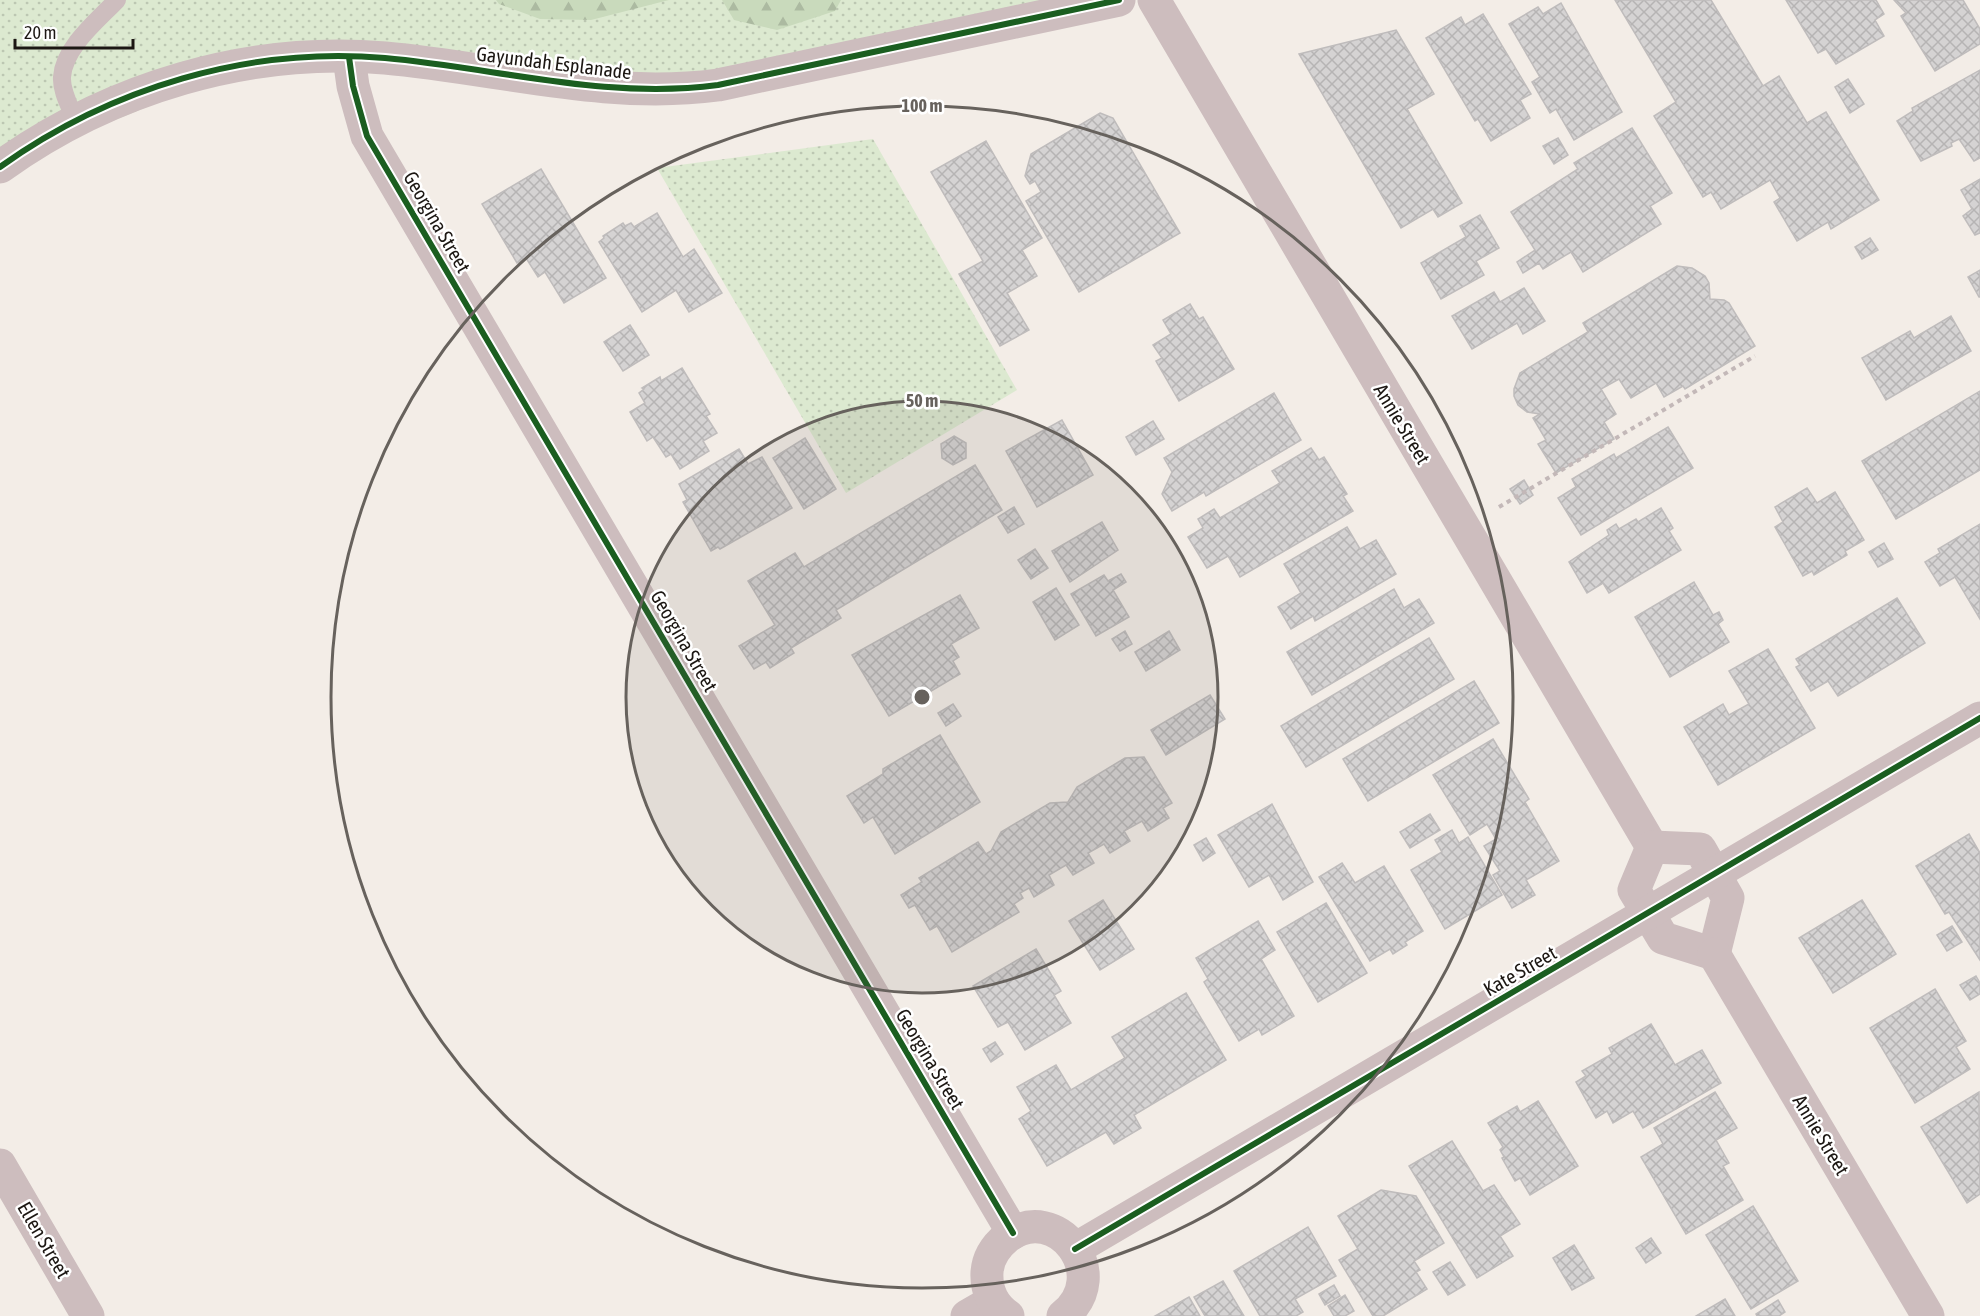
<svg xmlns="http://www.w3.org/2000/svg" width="1980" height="1316" viewBox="0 0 1980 1316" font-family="'Asap Condensed',sans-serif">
	<defs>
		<pattern id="grass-dots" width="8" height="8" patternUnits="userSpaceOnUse" patternTransform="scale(1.5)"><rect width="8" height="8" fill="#dce9d0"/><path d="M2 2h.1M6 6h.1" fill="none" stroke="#bcc7b2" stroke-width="1.8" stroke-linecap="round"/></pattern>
		<pattern id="forest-firs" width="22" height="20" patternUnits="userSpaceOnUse" patternTransform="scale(1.5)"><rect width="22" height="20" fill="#c9dabc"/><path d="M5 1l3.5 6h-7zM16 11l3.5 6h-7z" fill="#acbaa1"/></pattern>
		<pattern id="building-cross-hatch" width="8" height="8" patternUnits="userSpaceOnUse" patternTransform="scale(1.5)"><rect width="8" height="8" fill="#d5d3d3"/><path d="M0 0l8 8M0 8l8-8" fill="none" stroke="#b6b4b4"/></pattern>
	</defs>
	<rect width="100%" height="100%" fill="#f3ede7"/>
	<g fill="url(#grass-dots)">
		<polygon points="0,0 1119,0 718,85 257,62 0,167"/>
		<polygon points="873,139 1017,390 846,493 657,168"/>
	</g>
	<g fill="url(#forest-firs)">
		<polygon points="496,0 669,0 591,20 540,19 499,4"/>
		<polygon points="722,0 841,0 835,11 777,30 734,20"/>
	</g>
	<g fill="url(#building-cross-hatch)" stroke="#bfbcbc" stroke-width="1.5">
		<polygon points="1615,0 1711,0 1763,86 1779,76 1807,123 1826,112 1879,200 1831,229 1828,222 1797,241 1774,202 1780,198 1770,180 1721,209 1711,192 1703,197 1654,116 1676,102"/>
		<polygon points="1786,0 1876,0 1884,14 1875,20 1884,36 1836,64 1826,49 1818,53"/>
		<polygon points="1894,0 1963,0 1980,29 1980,44 1935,71 1901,16 1906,13"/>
		<polygon points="1561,3 1622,112 1574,140 1556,109 1550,113 1532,82 1540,77 1509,24 1538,7 1543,14"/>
		<polygon points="1483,14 1531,94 1520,100 1530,118 1491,141 1478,119 1475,121 1426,38 1461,17 1465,25"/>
		<polygon points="1396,30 1434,94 1407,109 1462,203 1438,217 1433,209 1401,228 1299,54"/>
		<polygon points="1980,70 1980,158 1974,161 1959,139 1951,143 1952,146 1921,161 1897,121 1913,111 1912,108"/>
		<polygon points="1848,79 1864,104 1850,113 1835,87"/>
		<polygon points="1100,113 1113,118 1180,233 1079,292 1026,201 1041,192 1035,181 1030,184 1025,176 1031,154"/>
		<polygon points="1632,128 1672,193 1650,206 1661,224 1583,272 1571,252 1543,269 1539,263 1523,273 1517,262 1535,250 1511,212 1578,169 1574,163"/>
		<polygon points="1558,138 1568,155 1554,164 1543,146"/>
		<polygon points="986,141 1042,238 1022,250 1037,276 1007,293 1029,330 1000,346 959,274 983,261 931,172"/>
		<polygon points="541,169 606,278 564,303 545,272 538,277 526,258 517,263 482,204"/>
		<polygon points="1980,179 1980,233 1975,235 1963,216 1972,209 1961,190"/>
		<polygon points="657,213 683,257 694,249 722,293 689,312 676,290 642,312 599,242 604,238 603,236 623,223 625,226 631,223 634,227"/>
		<polygon points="1480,215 1499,248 1476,261 1484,275 1441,299 1421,263 1466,237 1460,226"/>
		<polygon points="1870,238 1878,250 1862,259 1855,247"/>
		<polygon points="1677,266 1692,268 1705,276 1709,283 1710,299 1724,300 1729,303 1755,346 1685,389 1683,386 1664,397 1656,383 1631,398 1619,379 1601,389 1616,414 1604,422 1614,439 1556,473 1538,444 1546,440 1533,418 1540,414 1527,412 1518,405 1514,396 1514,389 1520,373 1588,332 1583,323"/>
		<polygon points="1980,270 1980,297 1979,297 1968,277"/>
		<polygon points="1524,288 1545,321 1523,334 1517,323 1472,349 1452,316 1494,292 1500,302"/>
		<polygon points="1190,304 1199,319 1203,317 1234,369 1179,401 1156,361 1162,358 1153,345 1171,334 1163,320"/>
		<polygon points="1951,316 1971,351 1886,400 1862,358 1910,331 1914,338"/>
		<polygon points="630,325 649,355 623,371 604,342"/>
		<polygon points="682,368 710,414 706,416 717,433 703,441 709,451 680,469 671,454 666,457 653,437 647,441 630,412 645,403 639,393 644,389 642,388 660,377 661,381"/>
		<polygon points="1980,391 1980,470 1896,519 1862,461"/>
		<polygon points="1274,393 1301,440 1206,496 1204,492 1172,511 1162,494 1172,472 1164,458"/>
		<polygon points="1062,420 1093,475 1037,507 1006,451"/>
		<polygon points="1153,421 1164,439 1136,455 1126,437"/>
		<polygon points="1668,427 1693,468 1581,535 1558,498 1576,487 1572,479 1614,454 1616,458"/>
		<polygon points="954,436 966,443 966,458 953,465 942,458 941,444"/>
		<polygon points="805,438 836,489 804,509 773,458"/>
		<polygon points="1311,448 1319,460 1324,457 1347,494 1343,496 1353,511 1240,577 1228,556 1207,568 1188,537 1203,528 1198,519 1214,509 1220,518 1280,483 1272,471"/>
		<polygon points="739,449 748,464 762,457 792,508 720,549 718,547 711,551 683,502 687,500 679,484"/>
		<polygon points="975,465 1002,510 836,610 841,618 791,648 794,653 770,668 766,662 754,669 739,646 775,625 748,581 795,553 804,567"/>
		<polygon points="1524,480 1533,495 1520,504 1510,489"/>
		<polygon points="1807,488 1817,503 1835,492 1864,540 1845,551 1847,555 1814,575 1812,571 1803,576 1775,527 1783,522 1775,507"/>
		<polygon points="1014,507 1024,524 1008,533 998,517"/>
		<polygon points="1661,508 1673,528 1669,531 1681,550 1609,593 1603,583 1587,593 1569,562 1609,535 1607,530 1616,524 1619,529 1636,519 1638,522"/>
		<polygon points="1102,522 1118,550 1070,582 1052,551"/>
		<polygon points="1980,524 1980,619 1955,577 1940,586 1925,562 1940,553 1938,549"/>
		<polygon points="1347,527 1360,549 1376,540 1396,574 1315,621 1313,616 1291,629 1278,607 1301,593 1284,564"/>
		<polygon points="1884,543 1893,559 1878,567 1869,552"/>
		<polygon points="1035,549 1048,568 1031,579 1018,560"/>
		<polygon points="1121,574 1126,582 1113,590 1129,617 1096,636 1071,594 1104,575 1108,581"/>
		<polygon points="1694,582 1713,615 1719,612 1723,620 1718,624 1729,642 1670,677 1635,617"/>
		<polygon points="1056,588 1079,625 1055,640 1033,602"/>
		<polygon points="1394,589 1404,608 1419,599 1434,623 1312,695 1287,652"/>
		<polygon points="960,595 979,628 951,644 959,657 953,661 960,674 889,716 852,655"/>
		<polygon points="1897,598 1925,643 1838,696 1828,681 1811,691 1796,667 1800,665 1796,659"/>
		<polygon points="1125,631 1132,644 1120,651 1112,639"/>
		<polygon points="1169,631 1180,650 1146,671 1135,652"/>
		<polygon points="1429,638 1454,679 1306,767 1281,726"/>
		<polygon points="1768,649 1815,728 1718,785 1684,727 1723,704 1729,715 1749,704 1729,671"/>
		<polygon points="1474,681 1499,723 1368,801 1343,759"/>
		<polygon points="1210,695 1225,719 1166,755 1151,730"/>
		<polygon points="953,704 961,716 946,726 938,713"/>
		<polygon points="940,735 980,802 895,854 873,817 864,823 847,796 883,774 883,769"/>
		<polygon points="1493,739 1529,799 1525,802 1559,861 1526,880 1535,895 1512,908 1493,875 1500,871 1484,846 1496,839 1487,824 1470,835 1433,775"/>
		<polygon points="1144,757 1172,803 1163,808 1169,818 1148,831 1142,821 1124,831 1130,841 1110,853 1104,844 1088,853 1094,863 1073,875 1066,865 1049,875 1054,885 1034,897 1029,888 1020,893 1023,898 1014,904 1019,912 952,952 937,926 930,930 915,905 909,908 901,895 922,882 919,878 978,842 986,854 991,851 1001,832 1050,803 1068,802 1077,787 1125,758"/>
		<polygon points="1272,804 1313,882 1283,900 1269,875 1249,887 1218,835"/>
		<polygon points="1430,814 1440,830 1410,848 1400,832"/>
		<polygon points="1452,830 1459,843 1468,837 1502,895 1445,929 1411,870 1442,852 1435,840"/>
		<polygon points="1969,834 1980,853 1980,960 1949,912 1945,914 1916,866"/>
		<polygon points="1206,838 1215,853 1203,861 1194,845"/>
		<polygon points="1342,863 1355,883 1384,866 1423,931 1405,942 1407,945 1393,954 1390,949 1370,961 1319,877"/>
		<polygon points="1103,900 1134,949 1100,970 1069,921"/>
		<polygon points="1862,900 1896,954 1833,993 1799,938"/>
		<polygon points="1326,903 1367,973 1318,1002 1277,932"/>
		<polygon points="1258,921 1275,950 1261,959 1294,1016 1262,1035 1259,1029 1239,1041 1204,982 1208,979 1196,958"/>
		<polygon points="1952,926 1962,942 1947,951 1937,935"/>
		<polygon points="1036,949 1061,991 1054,995 1071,1023 1025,1050 1008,1022 998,1027 973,986"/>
		<polygon points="1976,976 1980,983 1980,994 1970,1000 1960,985"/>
		<polygon points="1935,989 1966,1041 1956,1047 1970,1069 1915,1103 1870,1028"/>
		<polygon points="1186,993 1226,1060 1134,1115 1141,1128 1114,1144 1106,1132 1047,1166 1019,1119 1031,1111 1017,1087 1056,1065 1071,1090 1125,1058 1112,1037"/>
		<polygon points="1651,1024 1675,1065 1702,1050 1721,1083 1643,1128 1633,1111 1613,1123 1607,1111 1596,1118 1576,1082 1586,1076 1582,1071 1612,1054 1609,1048"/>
		<polygon points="995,1042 1003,1054 991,1062 983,1049"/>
		<polygon points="1715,1092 1737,1128 1716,1140 1729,1163 1723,1166 1743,1200 1686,1234 1641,1157 1663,1144 1654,1128"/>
		<polygon points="1979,1092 1980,1194 1967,1203 1921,1127"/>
		<polygon points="1538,1101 1578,1166 1530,1195 1520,1178 1515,1181 1502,1158 1504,1157 1500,1150 1503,1147 1488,1123 1517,1106 1520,1112"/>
		<polygon points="1452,1141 1483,1191 1494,1185 1520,1224 1500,1236 1513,1256 1477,1278 1409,1166"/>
		<polygon points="1381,1190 1416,1196 1444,1243 1414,1261 1420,1270 1416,1272 1427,1289 1383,1316 1373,1316 1339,1260 1358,1249 1338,1216"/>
		<polygon points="1753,1206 1798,1281 1751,1309 1706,1235"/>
		<polygon points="1308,1227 1336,1276 1295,1299 1303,1312 1296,1316 1260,1316 1234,1271"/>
		<polygon points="1651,1238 1661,1253 1646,1263 1636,1248"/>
		<polygon points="1574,1245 1594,1278 1572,1290 1553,1258"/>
		<polygon points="1450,1262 1465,1285 1448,1295 1433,1272"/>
		<polygon points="1223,1281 1244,1316 1205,1316 1194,1297"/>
		<polygon points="1334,1285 1340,1296 1325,1305 1319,1294"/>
		<polygon points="1345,1295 1354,1311 1345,1316 1334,1316 1328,1306"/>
		<polygon points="1189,1297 1200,1316 1155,1316"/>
		<polygon points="1725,1299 1735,1316 1696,1316"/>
		<polygon points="1778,1300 1785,1312 1779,1316 1757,1316 1756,1314"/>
	</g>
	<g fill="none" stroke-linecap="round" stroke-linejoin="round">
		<polyline stroke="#c3b8b8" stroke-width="4" stroke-dasharray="4.5 4.5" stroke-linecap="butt" points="1499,507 1755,356"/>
		<path stroke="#cdbdbe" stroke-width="18" d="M76,122C71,108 61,92 62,77C64,47 98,20 117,0"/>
		<g stroke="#cdbdbe" stroke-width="33">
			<polyline points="1154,0 1652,847"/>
			<polyline points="349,57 353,86 367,136 1013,1233"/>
			<polygon points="1652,847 1700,849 1728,898 1714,954 1663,938 1634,890"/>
			<polyline points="1714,954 1928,1316"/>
			<polyline points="0,1165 88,1316"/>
			<polyline points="1075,1249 1980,718"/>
			<polyline points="967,1316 993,1301"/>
			<path d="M1008,1316C993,1306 986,1290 987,1272C988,1258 996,1246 1007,1237C1056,1199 1115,1275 1063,1316"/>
		</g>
		<path stroke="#cdbdbe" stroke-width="33" d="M0,167C110,88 249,46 385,58C497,68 605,100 718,85L1119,0"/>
		<defs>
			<g id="cycleway">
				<polyline points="349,57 353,86 367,136 1013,1233"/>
				<path d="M0,167C110,88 249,46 385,58C497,68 605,100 718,85L1119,0"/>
				<polyline points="1075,1249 1980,718"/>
			</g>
		</defs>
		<use href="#cycleway" stroke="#fff" stroke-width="10"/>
		<use href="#cycleway" stroke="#1b5e20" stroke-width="6"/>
	</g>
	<circle cx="922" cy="697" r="296" fill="#67625d" fill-opacity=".12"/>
	<g fill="none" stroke="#67625d" stroke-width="3">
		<circle cx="922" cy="697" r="296"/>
		<circle cx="922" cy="697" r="591"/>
	</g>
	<g text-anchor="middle" stroke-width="5" stroke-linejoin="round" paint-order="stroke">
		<g font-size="20" fill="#1c1713" stroke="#fff">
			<text transform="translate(554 63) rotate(7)" y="7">Gayundah Esplanade</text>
			<text transform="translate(437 222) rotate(60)" y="7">Georgina Street</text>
			<text transform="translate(1402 424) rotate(59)" y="7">Annie Street</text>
			<text transform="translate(684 641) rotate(60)" y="7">Georgina Street</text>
			<text transform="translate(1520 971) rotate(-30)" y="7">Kate Street</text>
			<text transform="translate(930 1059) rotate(59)" y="7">Georgina Street</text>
			<text transform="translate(1821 1135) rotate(59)" y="7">Annie Street</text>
			<text transform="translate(44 1240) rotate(60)" y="7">Ellen Street</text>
		</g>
	</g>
	<circle cx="922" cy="697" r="9" fill="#67625d" stroke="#fff" stroke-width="3"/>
	<g font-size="18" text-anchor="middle" font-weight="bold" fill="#67625d" stroke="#fff" stroke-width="5" stroke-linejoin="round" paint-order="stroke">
		<text x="922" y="112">100 m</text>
		<text x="922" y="407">50 m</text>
	</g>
	<path d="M15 39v9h118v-9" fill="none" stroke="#1c1713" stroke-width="3"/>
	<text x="24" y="39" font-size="18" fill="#1c1713" stroke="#ffffff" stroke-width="4.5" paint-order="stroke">20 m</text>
</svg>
